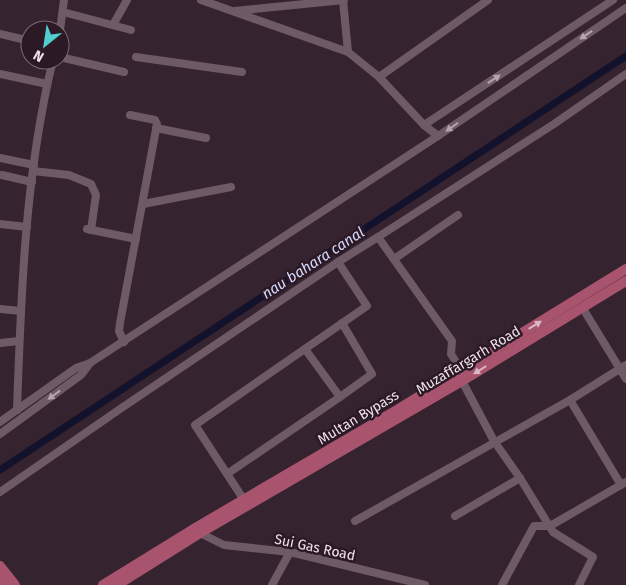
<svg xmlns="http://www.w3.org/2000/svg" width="626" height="585" viewBox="0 0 626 585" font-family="'Fira Sans',sans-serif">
	<rect width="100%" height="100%" fill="#35232f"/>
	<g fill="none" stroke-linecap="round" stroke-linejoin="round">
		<polyline stroke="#13122c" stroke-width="7" points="0,470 626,56"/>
		<g stroke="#6e5967" stroke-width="8">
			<polyline points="201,0 348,52"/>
			<polyline points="343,0 348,52 379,77 424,125 438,136"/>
			<polyline points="235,11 344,0"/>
			<polyline points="63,12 131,30"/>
			<polyline points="113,25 127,0"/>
			<polyline points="60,30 64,0"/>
			<polyline points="0,34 30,41"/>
			<polyline points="60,57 124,72"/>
			<polyline points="136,57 242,72"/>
			<polyline points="0,74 47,84"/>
			<polyline points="379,77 488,0"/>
			<polyline points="424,125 613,0"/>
			<polyline points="156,128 206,138"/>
			<polyline points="0,158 34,165"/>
			<polyline points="33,171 69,175 91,184 96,195 91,230"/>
			<polyline points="2,175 32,182"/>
			<polyline points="143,204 231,187"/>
			<polyline points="0,224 27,227"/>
			<polyline points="87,229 136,239"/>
			<polyline points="378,237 554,124 626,74"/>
			<polyline points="394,259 458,215"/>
			<polyline points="338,262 378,237 452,341 451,354 461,370"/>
			<polyline points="582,307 626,379"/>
			<polyline points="0,309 21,311"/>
			<polyline points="124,342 119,331 120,323 157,124 155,120 130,115"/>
			<polyline points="0,343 19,341"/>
			<polyline points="305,349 340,397 372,374 342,323"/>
			<polyline points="462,381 494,441 520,478 553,532 593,557 579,585"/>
			<polyline points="570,400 621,485"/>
			<path d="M17,410C21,294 25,174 53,60"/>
			<polyline points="0,422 76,368 90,363 438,136 626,8"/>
			<polyline points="0,434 81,375 90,363"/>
			<polyline points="227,474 340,397"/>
			<polyline points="0,492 120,409 338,262 367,306 195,425 246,503"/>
			<polyline points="455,516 520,478"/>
			<polyline points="355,521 570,400 626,365"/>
			<polyline points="200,533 224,545 290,552 425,585"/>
			<polyline points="272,585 290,552"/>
			<polyline points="502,585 534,526 550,526 626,482"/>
		</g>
		<g stroke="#a9546e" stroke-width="10">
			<polyline points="0,566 15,585"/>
			<polyline points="0,578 5,585"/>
			<polyline points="103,585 197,527 397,410 626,269"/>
			<polyline points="117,585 200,533 462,381 626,281"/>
		</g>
	</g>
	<defs><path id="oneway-solid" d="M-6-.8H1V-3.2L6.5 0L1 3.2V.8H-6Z" transform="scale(1.25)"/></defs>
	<g fill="#b5a4af">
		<use href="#oneway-solid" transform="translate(586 35) rotate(146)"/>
		<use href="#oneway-solid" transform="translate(494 79) rotate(-33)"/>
		<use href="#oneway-solid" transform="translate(452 127) rotate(145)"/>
		<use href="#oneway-solid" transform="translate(54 395) rotate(144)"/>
	</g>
	<g fill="#dab7c5">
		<use href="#oneway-solid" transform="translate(535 325) rotate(-31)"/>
		<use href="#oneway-solid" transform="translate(480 370) rotate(148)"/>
	</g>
	<g text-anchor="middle" stroke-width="5" stroke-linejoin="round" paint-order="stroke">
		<g font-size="14" fill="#efe2ea" stroke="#2b1a26">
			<text transform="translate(468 360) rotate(-31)" y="5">Muzaffargarh Road</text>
			<text transform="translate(358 417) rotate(-31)" y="5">Multan Bypass</text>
			<text transform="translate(315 547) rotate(12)" y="5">Sui Gas Road</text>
		</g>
		<g font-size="15" font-style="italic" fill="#d6d9fd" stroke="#2b1a26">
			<text transform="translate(313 263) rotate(-33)" y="5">nau bahara canal</text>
		</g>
	</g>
	<g transform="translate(45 45) rotate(210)"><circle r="24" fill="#2b1a26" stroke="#796a74"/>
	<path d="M0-4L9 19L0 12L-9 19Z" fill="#52cdd0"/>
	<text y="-8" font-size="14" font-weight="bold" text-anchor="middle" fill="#efe2ea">N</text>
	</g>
</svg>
